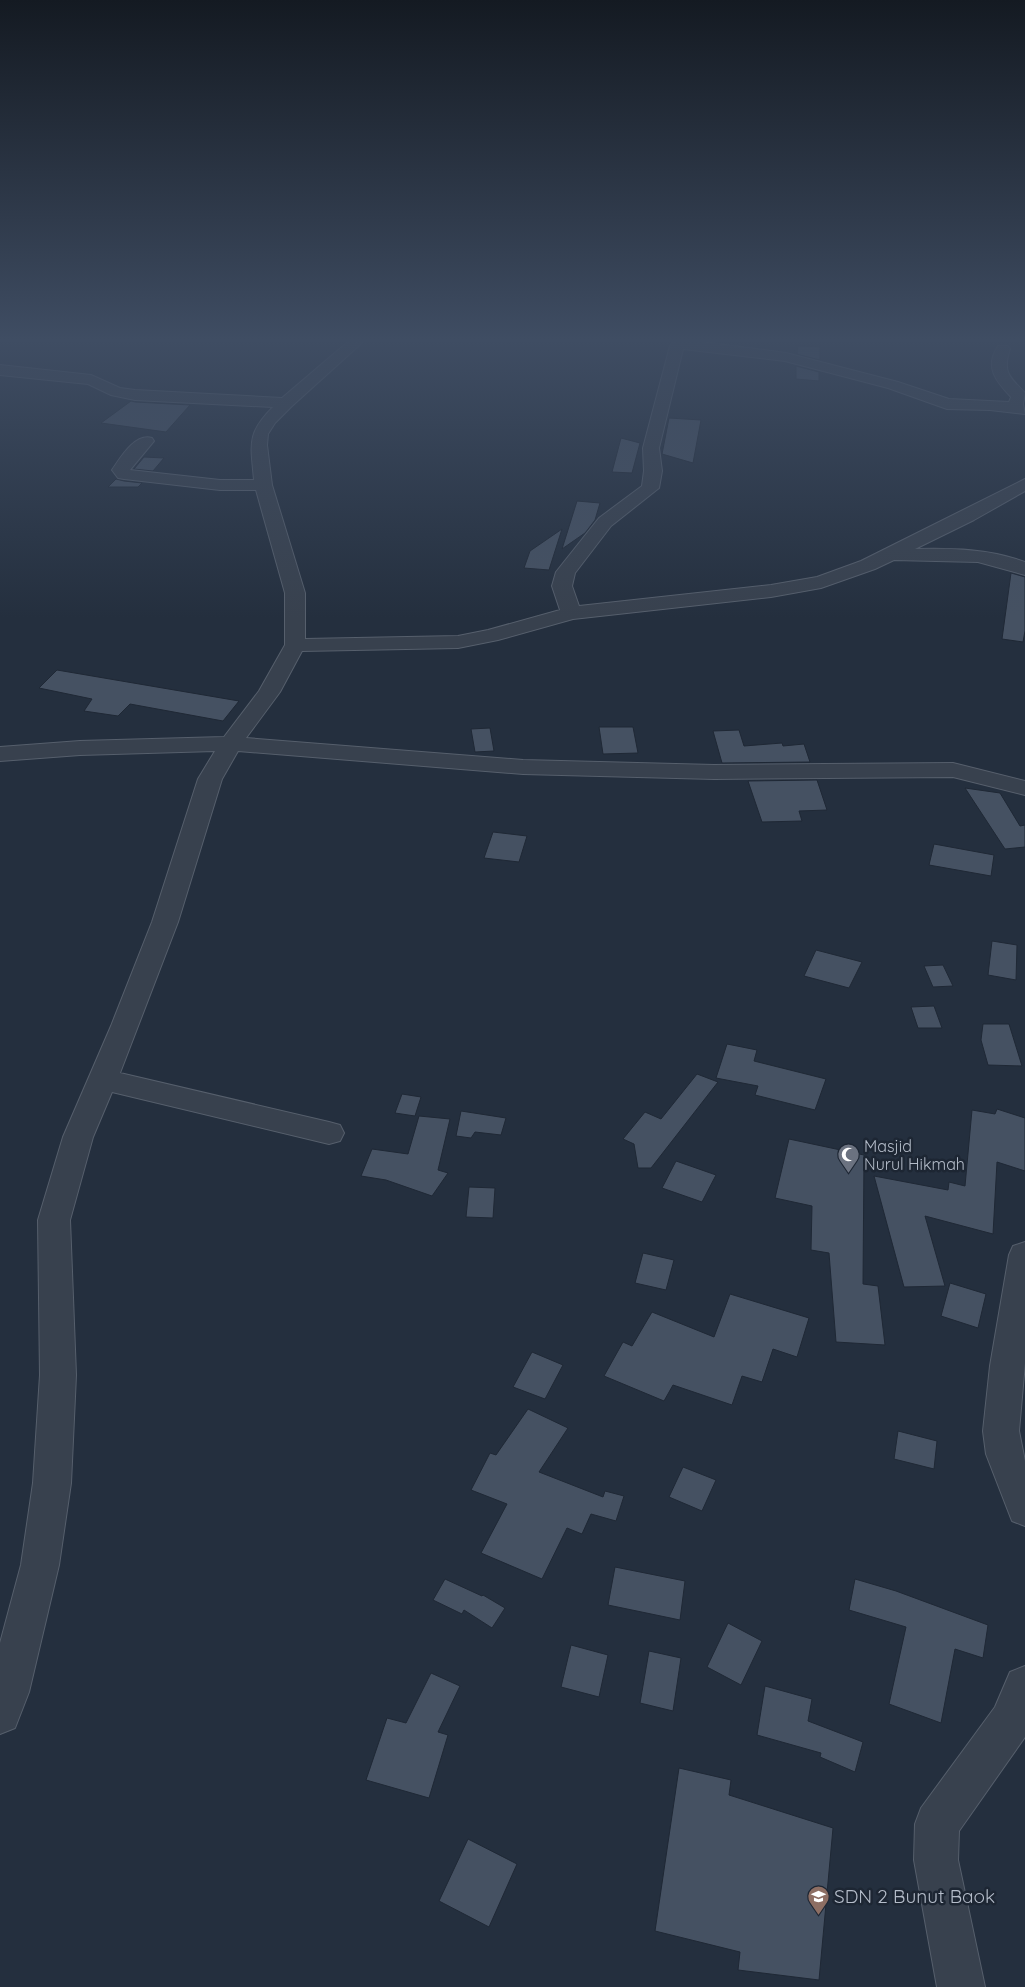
<svg xmlns="http://www.w3.org/2000/svg" width="1025" height="1987" viewBox="0 0 1025 1987" font-family="Quicksand,sans-serif">
	<rect width="100%" height="100%" fill="#242f3e"/>
	<g fill="#455162" stroke="#1f2835">
		<polygon points="798,346 820,347 820,360 797,354"/>
		<polygon points="796,366 819,372 819,381 796,379"/>
		<polygon points="131,401 135,402 190,405 166,432 101,423"/>
		<polygon points="669,418 701,420 693,463 662,454"/>
		<polygon points="621,438 640,443 632,473 612,472"/>
		<polygon points="144,457 164,458 153,471 134,469"/>
		<polygon points="116,479 124,481 142,483 138,487 108,487"/>
		<polygon points="577,501 600,503 595,520 585,533 562,549"/>
		<polygon points="562,529 549,570 524,568 530,551"/>
		<polygon points="1011,573 1025,577 1025,631 1023,642 1002,639"/>
		<polygon points="57,670 239,701 223,721 130,704 118,716 84,711 92,699 39,688"/>
		<polygon points="599,727 633,727 638,753 603,754"/>
		<polygon points="490,728 494,751 475,752 471,729"/>
		<polygon points="739,730 744,746 782,743 783,746 804,744 810,762 722,763 713,731"/>
		<polygon points="817,780 827,810 799,811 802,821 762,822 748,781"/>
		<polygon points="965,788 1000,793 1020,826 1025,825 1025,847 1005,849"/>
		<polygon points="493,832 527,836 519,862 484,858"/>
		<polygon points="934,844 994,855 991,876 929,865"/>
		<polygon points="992,941 1017,945 1016,980 988,975"/>
		<polygon points="816,950 862,962 849,988 804,976"/>
		<polygon points="943,965 953,986 933,987 924,966"/>
		<polygon points="934,1006 942,1028 918,1028 911,1007"/>
		<polygon points="983,1024 1009,1024 1022,1066 988,1065 981,1040"/>
		<polygon points="727,1044 757,1050 754,1061 826,1079 815,1110 755,1095 758,1086 716,1078"/>
		<polygon points="697,1074 718,1082 651,1168 638,1168 634,1144 623,1139 645,1112 661,1119"/>
		<polygon points="402,1094 421,1097 415,1116 395,1113"/>
		<polygon points="997,1109 1025,1118 1025,1171 997,1162 993,1234 925,1216 945,1286 904,1287 874,1176 948,1190 949,1182 965,1186 972,1110 995,1114"/>
		<polygon points="461,1111 506,1118 501,1135 475,1132 471,1138 456,1136"/>
		<polygon points="419,1116 450,1119 438,1170 448,1173 432,1196 386,1180 361,1176 372,1149 408,1154"/>
		<polygon points="789,1139 864,1155 863,1284 878,1286 885,1345 836,1342 829,1253 811,1250 812,1206 775,1198"/>
		<polygon points="676,1161 716,1175 702,1202 662,1188"/>
		<polygon points="469,1187 495,1188 493,1218 466,1217"/>
		<polygon points="643,1253 674,1260 666,1290 635,1283"/>
		<polygon points="950,1283 986,1294 978,1328 941,1316"/>
		<polygon points="730,1294 809,1318 797,1357 773,1349 762,1382 742,1376 732,1405 673,1385 664,1401 604,1376 623,1342 632,1346 652,1312 714,1337"/>
		<polygon points="532,1352 563,1365 545,1399 513,1387"/>
		<polygon points="528,1409 568,1428 539,1472 603,1497 605,1491 624,1496 616,1521 591,1514 582,1534 567,1528 542,1579 481,1553 507,1504 471,1490 490,1453 496,1455"/>
		<polygon points="898,1431 937,1441 934,1469 894,1459"/>
		<polygon points="683,1467 716,1480 702,1511 669,1497"/>
		<polygon points="615,1567 685,1581 680,1620 608,1605"/>
		<polygon points="445,1579 482,1596 483,1595 505,1608 492,1628 464,1610 462,1614 433,1600"/>
		<polygon points="855,1579 896,1591 988,1625 983,1658 955,1649 941,1723 889,1704 906,1627 849,1610"/>
		<polygon points="728,1623 762,1641 741,1685 707,1667"/>
		<polygon points="571,1645 608,1655 599,1697 561,1687"/>
		<polygon points="649,1651 681,1658 673,1711 640,1703"/>
		<polygon points="431,1673 460,1686 438,1732 448,1735 429,1798 366,1780 387,1718 406,1723"/>
		<polygon points="765,1686 812,1699 808,1721 863,1742 855,1772 820,1757 821,1753 757,1735"/>
		<polygon points="679,1768 731,1780 729,1795 833,1828 819,1980 738,1970 740,1952 655,1931"/>
		<polygon points="468,1839 517,1864 489,1927 439,1901"/>
	</g>
	<g fill="none" stroke-linecap="round" stroke-linejoin="round">
		<defs>
			<g id="minor">
				<path d="M350,340H365L292,406L275,423L268,434L267,445L272,485L305,593V639L458,636L488,630L560,610L552,586L556,572L599,518L642,486L644,471L643,448L670,346L672,343L687,340L786,353L898,382L949,399L1009,402L1011,397C996,381 984,367 998,346H1008L1010,349C1002,373 1010,377 1025,393L1023,404L1025,414L990,410L947,409L888,388L785,361L683,349L659,448L662,471L659,488L611,526L575,573L572,586L579,606L771,585L817,577L861,561L1025,479V491L974,520L915,549C953,548 990,549 1025,562V575L978,562L894,560L875,569L821,588L771,597L573,619L498,640L458,648L302,651L280,692L246,738L523,760L714,765L953,763L1025,781V795L953,777L714,779L523,774L238,751L222,779L178,922L120,1073L329,1122L340,1125L344,1133L340,1141L329,1144L112,1092L93,1137L70,1220L76,1375L71,1483L59,1565L29,1692L15,1728L0,1734V1643L21,1565L33,1483L40,1375L38,1220L63,1137L111,1026L152,922L198,779L215,751L80,755L0,761V747L80,741L224,737L259,691L285,645V593L256,490H220L124,479L118,478L112,470C121,457 135,433 152,438L154,441L130,470L220,480H254C251,444 246,434 273,407L135,400L111,395L88,384L0,375V365L91,375L120,388L135,390L282,398Z"/>
				<polygon points="1025,1242 1025,1363 1019,1431 1025,1461 1025,1526 1012,1521 986,1454 983,1431 990,1366 1009,1255 1013,1246"/>
				<polygon points="1025,1666 1025,1737 959,1831 958,1860 985,1987 937,1987 914,1860 915,1824 921,1808 995,1707 1010,1672"/>
			</g>
		</defs>
		<use href="#minor" stroke="#565f6c" stroke-width="2"/>
		<use href="#minor" fill="#38414e" fill-rule="evenodd"/>
	</g>
	<linearGradient id="sky" x2="0" y2="1"><stop stop-color="#141a22"/><stop offset="0.55" stop-color="#3f4d63"/><stop offset="1" stop-color="#3f4d63" stop-opacity="0"/></linearGradient>
	<rect width="1025" height="618" fill="url(#sky)"/>
	<defs>
		<symbol id="mosque-pin" viewBox="-11 -11 22 30"><path d="M0 17L-7.5 6A9.5 9.5 0 1 1 7.5 6Z" fill="#6b7280" stroke="#1d2633"/><path d="M3.5-4.9A6 6 0 1 0 3.5 4.9A5 5 0 1 1 3.5-4.9Z" fill="#fff"/></symbol>
		<symbol id="school-pin" viewBox="-11 -11 22 30"><path d="M0 17L-7.5 6A9.5 9.5 0 1 1 7.5 6Z" fill="#8d6e63" stroke="#1d2633"/><path d="M0-5L7-2L0 1L-7-2ZM-4 1L0 2.5L4 1V4Q0 6-4 4Z" fill="#fff"/></symbol>
	</defs>
	<g fill-rule="evenodd">
		<use href="#mosque-pin" x="836" y="1142" width="25" height="34"/>
		<use href="#school-pin" x="806" y="1884" width="25" height="34"/>
	</g>
	<g text-anchor="middle" stroke-width="5" stroke-linejoin="round" paint-order="stroke">
		<g font-size="16" fill="#b4bcc9" stroke="#1d2633" text-anchor="start">
			<text x="864" y="1152">Masjid<tspan x="864" dy="18">Nurul Hikmah</tspan></text>
		</g>
		<g font-size="19" fill="#b4bcc9" stroke="#1d2633" text-anchor="start">
			<text x="834" y="1903">SDN 2 Bunut Baok</text>
		</g>
	</g>
</svg>
